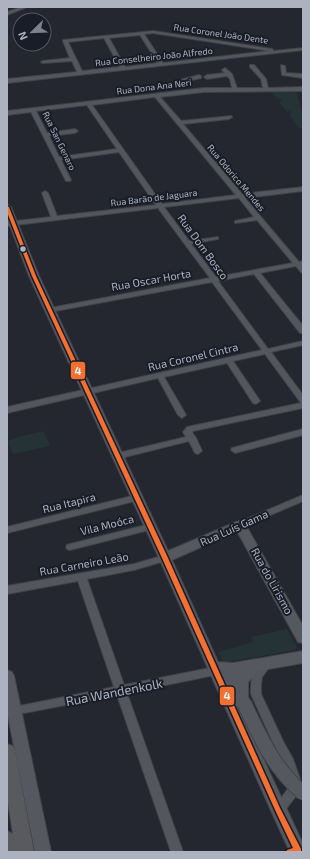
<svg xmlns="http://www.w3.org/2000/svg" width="310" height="859" viewBox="0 0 310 859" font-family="'Exo 2',sans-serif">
	<rect width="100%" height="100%" fill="#24272f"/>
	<g fill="#253236">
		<polygon points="270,90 297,91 303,119 303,128 298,128 289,114 292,113 290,111 287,112 279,102 282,101 281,99 277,99"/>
		<polygon points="44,431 50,446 13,454 8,441 21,436"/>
		<polygon points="287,629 297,647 295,650 226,662 222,660 218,652 253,642 251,637"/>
	</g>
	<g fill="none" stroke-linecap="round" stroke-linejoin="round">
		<defs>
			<g id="minor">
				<polygon points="21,7 27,7 7,15 7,12"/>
				<path d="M153,31L272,49L274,51L303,48V50L7,83V79L77,72L72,61L43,63L41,62L43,61L70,58L63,41V40ZM153,33L270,51L163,63L144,34ZM140,35L158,63L125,67L109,38ZM104,38L120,67L82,71L68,42Z"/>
				<path d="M250,65H254L266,79L268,88L303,87V91L204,92L160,97L181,121L231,116L232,117L229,119L183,124L242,194L303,187V191L245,198L299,262L303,261V265H302L303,267V273L301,272L296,266L260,273L303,326V333H300L254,274L218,281L268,349L303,341V345L271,352L303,395V408L193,431L192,432L196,438L202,451L198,454L195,453L189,441L117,459L114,458L113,456L114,454L186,437L183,432L187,427L301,403L265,354L233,361L260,401L256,404L253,403L227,363L164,377L186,415L182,418L178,415L158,378L7,413V407L262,350L212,282L50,312L46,310L50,308L210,278L158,208L7,226V222L51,217L42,193L45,191L48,193L57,216L156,205L119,152L61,160L71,180L70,181H66L31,112L7,115V111L204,88H232L230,79L227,76L207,79L204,77L207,75L225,73L222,70L225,68L232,74L237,88H263L261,79L250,67ZM155,97L236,195L162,204L92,105ZM87,105L117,149L59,157L49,136L75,133L78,131L75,129L47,133L36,111ZM239,198L254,217L235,221V223L257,220L293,263L216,277L191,244L218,239V237L189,241L164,207Z"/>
				<polygon points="281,65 285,66 286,73 303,74 303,78 282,75"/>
				<polygon points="199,75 201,76 201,78 183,82 180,80"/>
				<polygon points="303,429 303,435 235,453 231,450 232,448"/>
				<polygon points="136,495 139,496 140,498 139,500 7,533 7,527"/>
				<polygon points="303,495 303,501 243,527 237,527 236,525 237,523"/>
				<polygon points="150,524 153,525 154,527 153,529 70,550 67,549 66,547 67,545 70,544"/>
				<polygon points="165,555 168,556 170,558 168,560 134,570 87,579 124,685 215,667 219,668 220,671 219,674 215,675 127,693 183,852 171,852 117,695 14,715 10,714 9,711 10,708 14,707 114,687 78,581 7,594 7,586 134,564"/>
				<path d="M267,660L271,661L272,664L262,677L261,685V694L283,741L293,759L300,779L296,796L282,814L278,815L274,814L272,810L287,790L290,779L284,764L275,747L251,694C250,681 253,665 267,660Z"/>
			</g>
			<g id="major">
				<polygon points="7,204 11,207 39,276 168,551 236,522 240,521 244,522 303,626 303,643 298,642 237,531 172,560 218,662 233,663 303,651 303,663 257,671 255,675 248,682 248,697 251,703 249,707 244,709 239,707 303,844 303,852 290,852 273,815 159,558 29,276 7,218"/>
				<polygon points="7,670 12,672 14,676 51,852 35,852 7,711"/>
			</g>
			<polygon id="highway" points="7,744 13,746 15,751 34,852 7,852 7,831 13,834 7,797"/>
		</defs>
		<use href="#minor" stroke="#404248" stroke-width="2"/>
		<use href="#major" stroke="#41444c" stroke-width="2"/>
		<use href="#highway" stroke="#41434b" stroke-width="2"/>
		<use href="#minor" fill="#54565d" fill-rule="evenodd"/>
		<use href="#major" fill="#56585f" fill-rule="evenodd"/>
		<use href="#highway" fill="#585a5e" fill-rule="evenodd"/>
		<defs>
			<path id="major-bridge" d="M244,703C260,737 274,769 303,793"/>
		</defs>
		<use href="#major-bridge" stroke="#41444c" stroke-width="16" stroke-linecap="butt"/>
		<use href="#major-bridge" stroke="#56585f" stroke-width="14"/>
		<defs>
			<polygon id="bus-1" points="7,206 9,207 36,276 168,558 280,808 301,849 301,852 286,852 287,850 293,848 276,812 162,558 32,276 7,212"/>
		</defs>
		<use href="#bus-1" stroke="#191d28" stroke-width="3"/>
		<use href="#bus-1" fill="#f46f30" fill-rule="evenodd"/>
	</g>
	<circle fill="#adb2c1" stroke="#191d28" stroke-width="1.5" cx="23" cy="249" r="3.5"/>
	<g text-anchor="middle" stroke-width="4" stroke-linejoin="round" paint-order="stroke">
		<g font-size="9" fill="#adb2c1" stroke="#191d28">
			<text transform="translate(221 34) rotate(8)" y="3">Rua Coronel João Dente</text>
			<text transform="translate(154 57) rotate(-6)" y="3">Rua Conselheiro João Alfredo</text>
			<text transform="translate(154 87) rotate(-7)" y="3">Rua Dona Ana Neri</text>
			<text transform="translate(59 141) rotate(64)" y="3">Rua San Genaro</text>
			<text transform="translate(236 178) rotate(50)" y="3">Rua Odorico Mendes</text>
			<text transform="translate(154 198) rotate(-7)" y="3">Rua Barão de Jaguara</text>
		</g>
		<g font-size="11" fill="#adb2c1" stroke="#191d28">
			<text transform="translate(203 247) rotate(54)" y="4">Rua Dom Bosco</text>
			<text transform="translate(151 280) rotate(-10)" y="4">Rua Oscar Horta</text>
			<text transform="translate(193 357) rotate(-13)" y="4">Rua Coronel Cintra</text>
			<text transform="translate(69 503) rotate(-14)" y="4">Rua Itapira</text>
			<text transform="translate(107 525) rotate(-14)" y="4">Vila Moóca</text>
			<text transform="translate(234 528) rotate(-24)" y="4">Rua Luís Gama</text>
			<text transform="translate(84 564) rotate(-10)" y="4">Rua Carneiro Leão</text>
			<text transform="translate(272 581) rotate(61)" y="4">Rua do Lirismo</text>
		</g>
		<g font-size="13" fill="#adb2c1" stroke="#191d28">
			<text transform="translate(114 692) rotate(-11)" y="5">Rua Wandenkolk</text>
		</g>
	</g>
	<g stroke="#191d28" stroke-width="1.5">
		<rect x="70" y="361" width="16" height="19" rx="4" fill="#f46f30"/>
		<rect x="219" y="686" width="16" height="20" rx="4" fill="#f46f30"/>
	</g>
	<g font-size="11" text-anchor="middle" font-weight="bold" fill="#fff">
		<text x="78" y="375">4</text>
		<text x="227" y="700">4</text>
	</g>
	<rect width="310" height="859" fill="none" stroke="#adb2c1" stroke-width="16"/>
	<g transform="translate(32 32) rotate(247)"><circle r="19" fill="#191d28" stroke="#545965"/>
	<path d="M0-3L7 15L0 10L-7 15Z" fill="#7d818e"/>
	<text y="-6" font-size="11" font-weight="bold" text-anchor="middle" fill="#adb2c1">N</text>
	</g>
</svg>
